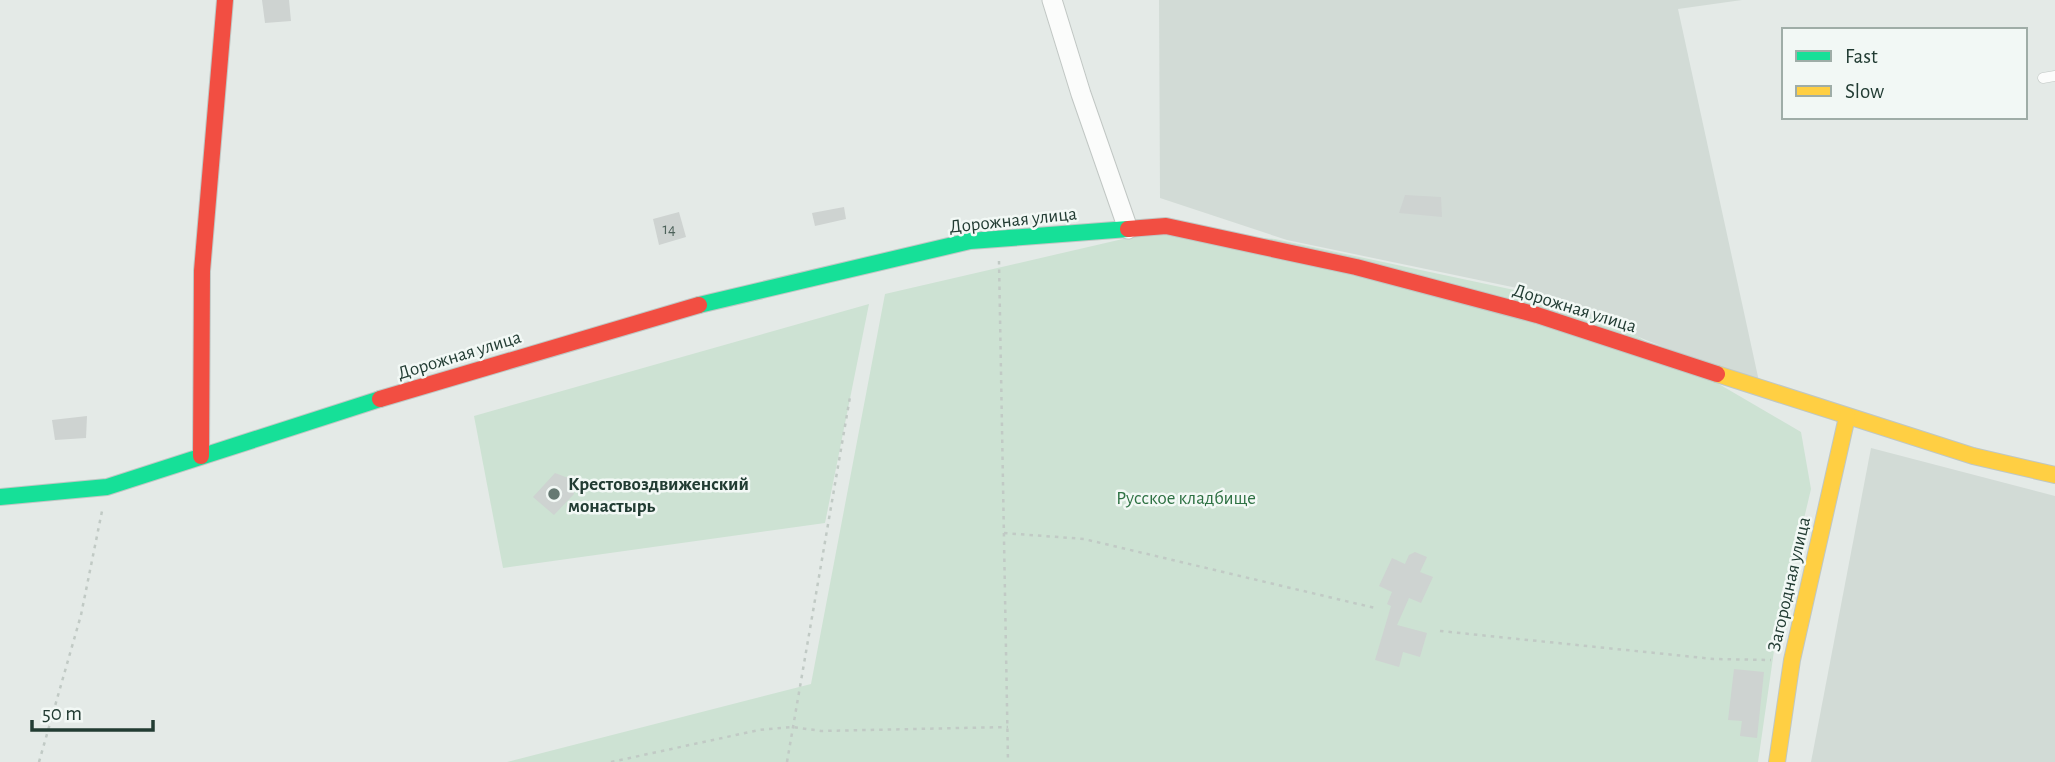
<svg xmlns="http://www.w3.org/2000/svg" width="2055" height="762" viewBox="0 0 2055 762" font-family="'Alegreya Sans',sans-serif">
	<rect width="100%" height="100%" fill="#e4eae7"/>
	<g fill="#d2dbd6">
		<polygon points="1159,0 1742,0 1678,9 1760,386 1517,288 1287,240 1160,198"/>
		<polygon points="1871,448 2055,496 2055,762 1811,762"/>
	</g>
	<g fill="#cde2d3">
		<polygon points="1166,229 1275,239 1538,295 1635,335 1801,432 1811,489 1776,637 1758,762 507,762 811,684 885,294"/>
		<polygon points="869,304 825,523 503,568 474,416"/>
	</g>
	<g fill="#ced3d1">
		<polygon points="262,0 289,0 291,21 265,23"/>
		<polygon points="1405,195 1441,197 1442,217 1399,213"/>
		<polygon points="844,207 846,219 815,226 812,213"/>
		<polygon points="679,212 686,237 659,245 653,219"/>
		<polygon points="87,416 86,438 55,440 52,420"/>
		<polygon points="555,473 571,479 574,494 554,515 533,497"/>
		<polygon points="1415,552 1427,557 1420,572 1433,577 1421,603 1409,598 1397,625 1427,633 1420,657 1403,652 1399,667 1375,660 1391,606 1387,604 1392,592 1379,586 1392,558 1405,564 1409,555"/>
		<polygon points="1734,669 1764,672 1757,738 1740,736 1742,721 1728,720"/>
	</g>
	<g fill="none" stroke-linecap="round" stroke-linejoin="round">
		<defs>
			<polyline id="lane" points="2043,78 2055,76"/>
			<polyline id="street" points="1052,0 1081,94 1128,229"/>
			<g id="fast">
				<polyline points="699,305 970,241 1128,229"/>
				<polyline points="0,497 107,487 380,399"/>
			</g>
			<g id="slow">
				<polyline points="1717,374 1973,456 2055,475"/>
				<polyline points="1777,762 1792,660 1847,417"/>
			</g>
			<g id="jam">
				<polyline points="1128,229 1166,226 1356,267 1537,315 1717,374"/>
				<polyline points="380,399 699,305"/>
				<polyline points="201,456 202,271 225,0"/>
			</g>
		</defs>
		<use href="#lane" stroke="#c1c7c4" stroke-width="11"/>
		<use href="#street" stroke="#c1c7c4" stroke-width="21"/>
		<use href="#fast" stroke="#bfc7c4" stroke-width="18"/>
		<use href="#slow" stroke="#bfc7c4" stroke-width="18"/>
		<use href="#jam" stroke="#bfc7c4" stroke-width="18"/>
		<g stroke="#c1cac5" stroke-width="2.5" stroke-dasharray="3.5 5" stroke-linecap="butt">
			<polyline points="999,261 1008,762"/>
			<polyline points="1004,533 1084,539 1375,608"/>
			<polyline points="1440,631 1714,659 1771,660"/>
			<polyline points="39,762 81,615 102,511"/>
			<polyline points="611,762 759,730 793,727 821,731 1008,727"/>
			<polyline points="787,762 850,397"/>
		</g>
		<use href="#lane" stroke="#fbfcfb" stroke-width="10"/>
		<use href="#street" stroke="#fbfcfb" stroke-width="19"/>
		<use href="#fast" stroke="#16e098" stroke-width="16"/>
		<use href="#slow" stroke="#ffcf43" stroke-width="16"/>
		<use href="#jam" stroke="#f24e42" stroke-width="16"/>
	</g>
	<circle fill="#667972" stroke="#f2f8f5" stroke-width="2.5" cx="554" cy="494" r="7"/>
	<g text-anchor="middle" stroke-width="5" stroke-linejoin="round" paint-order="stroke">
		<g font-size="16" fill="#4d625a">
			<text x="669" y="234">14</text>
		</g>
		<g font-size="19" fill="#223c33" stroke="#f2f8f5">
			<text transform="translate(1013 219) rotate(-6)" y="7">Дорожная улица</text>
			<text transform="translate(1575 307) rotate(17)" y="7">Дорожная улица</text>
			<text transform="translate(459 354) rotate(-17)" y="7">Дорожная улица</text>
			<text transform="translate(1788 584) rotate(-77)" y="7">Загородная улица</text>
		</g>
		<g font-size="19" font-weight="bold" fill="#223c33" stroke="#f2f8f5" text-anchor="start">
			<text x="568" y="490">Крестовоздвиженский<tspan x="568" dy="22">монастырь</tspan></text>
		</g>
		<g font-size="19" fill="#2e7143" stroke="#f2f8f5">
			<text x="1186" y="504">Русское кладбище</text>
		</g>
	</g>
	<rect x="1782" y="28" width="245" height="91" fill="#f2f8f5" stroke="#9fada7" stroke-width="2"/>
	<rect x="1796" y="51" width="35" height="10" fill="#16e098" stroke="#9fada7" stroke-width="2"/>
	<text x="1845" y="63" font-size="21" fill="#223c33">Fast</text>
	<rect x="1796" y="86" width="35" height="10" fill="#ffcf43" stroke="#9fada7" stroke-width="2"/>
	<text x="1845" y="98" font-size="21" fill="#223c33">Slow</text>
	<path d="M32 720v10h121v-10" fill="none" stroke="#223c33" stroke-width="3.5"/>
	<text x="42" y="720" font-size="21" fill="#223c33" stroke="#f2f8f5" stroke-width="5" paint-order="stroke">50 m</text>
</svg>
